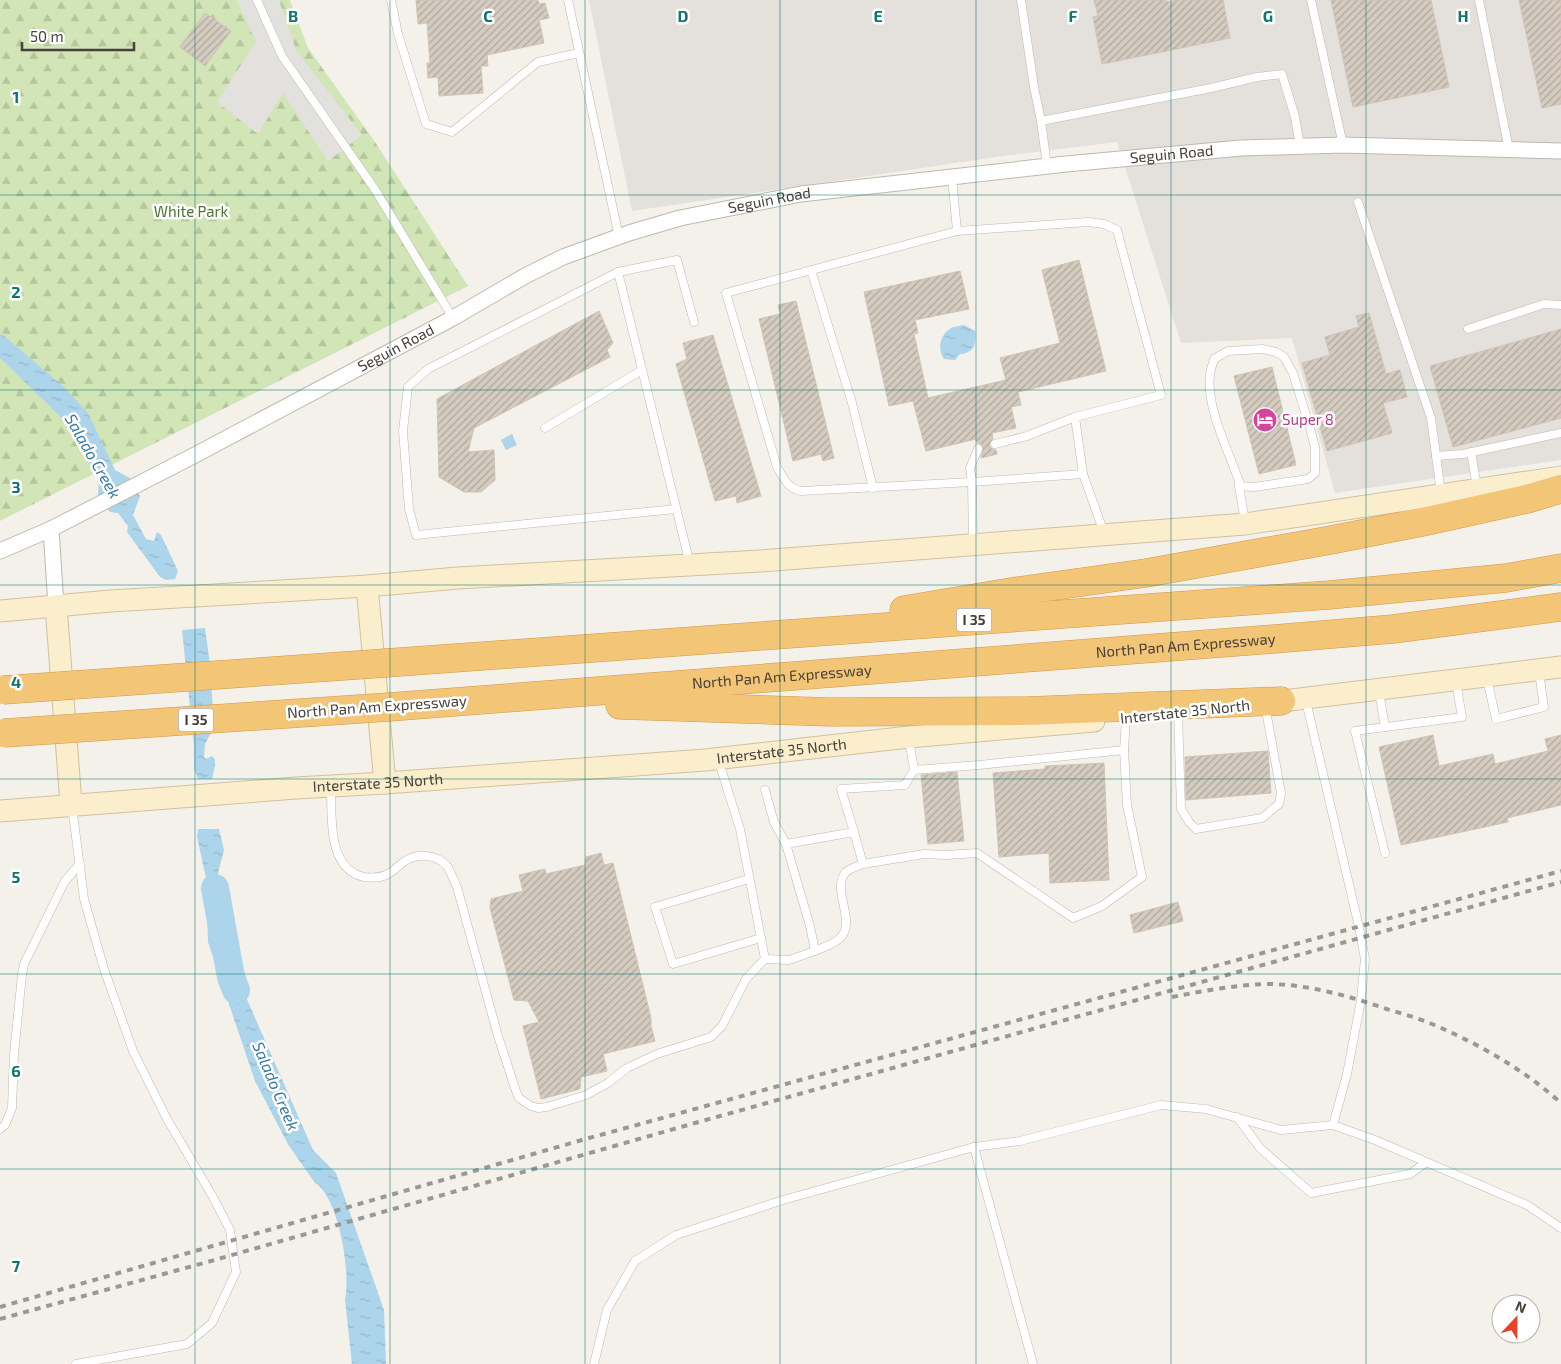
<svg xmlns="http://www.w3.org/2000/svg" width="1561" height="1364" viewBox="0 0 1561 1364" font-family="'Exo 2',sans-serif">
	<defs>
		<pattern id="forest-firs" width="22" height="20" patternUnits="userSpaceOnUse" patternTransform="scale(1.25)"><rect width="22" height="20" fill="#d1e5b6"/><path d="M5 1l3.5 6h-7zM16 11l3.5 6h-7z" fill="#b5c69d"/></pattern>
		<pattern id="water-ripples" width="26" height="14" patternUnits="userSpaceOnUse" patternTransform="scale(1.25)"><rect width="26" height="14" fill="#acd4eb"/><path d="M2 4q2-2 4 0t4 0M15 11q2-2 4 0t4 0" fill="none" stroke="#95b7ca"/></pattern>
		<pattern id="building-hatch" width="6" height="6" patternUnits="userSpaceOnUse" patternTransform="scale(1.25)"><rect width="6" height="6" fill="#d5ccc0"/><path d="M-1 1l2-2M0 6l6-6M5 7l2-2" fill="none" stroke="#afa79d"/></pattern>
	</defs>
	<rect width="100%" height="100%" fill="#f4f1ea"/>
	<polygon fill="#e4e0db" points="589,0 1561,0 1561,460 1335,493 1292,338 1181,343 1117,142 1003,156 632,211"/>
	<polygon fill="url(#forest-firs)" points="0,0 290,0 308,48 375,142 468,286 0,521"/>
	<polygon fill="#e3e1de" points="237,0 279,0 296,50 362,135 328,161 283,93 258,134 217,102 256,42"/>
	<g fill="url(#water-ripples)">
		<path d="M964,325L975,331C976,344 975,353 960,354L955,360L944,359C937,348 940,335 951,328C955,326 960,326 964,325Z"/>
		<polygon points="0,334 3,335 64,387 88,413 115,470 130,478 140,496 133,515 146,539 154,541 157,532 161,535 178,571 175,579 166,580 160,577 127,532 128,526 118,513 110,512 98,495 99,479 64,420 0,358"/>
		<polygon points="512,434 517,445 506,450 501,440"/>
		<polygon points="205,628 210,664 214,727 205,744 204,757 206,759 212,756 215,759 215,765 212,779 198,779 194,769 194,746 182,630"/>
		<path d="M198,829H219L224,850L218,873L224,915L220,938L313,1150L336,1173L384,1310L386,1364H352L345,1300C351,1274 339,1197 315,1183L289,1146L255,1081L208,942L206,878L197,837Z"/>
	</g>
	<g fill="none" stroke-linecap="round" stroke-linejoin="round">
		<polyline stroke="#acd4eb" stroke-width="28" points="215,888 231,977 236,990"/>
	</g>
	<g fill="url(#building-hatch)" stroke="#cfc3b4">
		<polygon points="416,0 538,0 539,4 545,3 549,18 539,20 544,43 487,55 488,66 481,66 483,93 439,96 438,77 428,78 427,63 430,63 427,23 418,24"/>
		<polygon points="1094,0 1166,0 1166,2 1177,0 1223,0 1230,38 1102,64 1093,17 1098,16"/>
		<polygon points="1331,0 1431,0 1449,87 1353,107"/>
		<polygon points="1519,0 1561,0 1561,104 1542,108"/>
		<polygon points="205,13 231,31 205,66 180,47"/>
		<polygon points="1079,260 1106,371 1018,392 1021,405 1011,407 1016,428 992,433 993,439 989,445 991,448 996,450 997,454 981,458 983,448 981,444 977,443 976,439 926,451 913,401 889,406 864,292 960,271 969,309 915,320 918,333 914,334 928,398 1006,380 1000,358 1060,343 1042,270"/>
		<polygon points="796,301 834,458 823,461 821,454 793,461 759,319 780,314 778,305"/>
		<polygon points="599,311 613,343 607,350 610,357 474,428 468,452 494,450 495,480 481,492 464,492 439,477 437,399"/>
		<polygon points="1369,313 1386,374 1400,370 1407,397 1383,403 1392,433 1327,451 1302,363 1330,355 1325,337 1359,327 1356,316"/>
		<polygon points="1561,329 1561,418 1453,447 1430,366"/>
		<polygon points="713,335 761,496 737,503 736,496 715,501 676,364 687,359 683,343"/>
		<polygon points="1272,367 1296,465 1259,474 1234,376"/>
		<polygon points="1433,735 1439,766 1493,754 1495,764 1548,751 1545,739 1561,735 1561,805 1507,818 1508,822 1401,845 1379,747"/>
		<polygon points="1268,751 1271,793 1186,800 1185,757"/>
		<polygon points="1104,763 1109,880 1050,883 1049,853 999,857 993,773 1045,769 1045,766"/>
		<polygon points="957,772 964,841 928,844 921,775"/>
		<polygon points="601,853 604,865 613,863 651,1018 651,1026 655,1041 603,1054 607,1071 581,1077 580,1089 541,1099 523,1026 539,1022 528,1001 514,1000 490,908 491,899 523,891 519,875 545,869 546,874 585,865 586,857"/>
		<polygon points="1178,902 1183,921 1134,933 1130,915"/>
	</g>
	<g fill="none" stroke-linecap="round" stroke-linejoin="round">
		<defs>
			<g id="lane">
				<polyline points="257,0 282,56 374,188 453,318"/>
				<polyline points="391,0 398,34 426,124 452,132 538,62 579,53"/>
				<polyline points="568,0 619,237"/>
				<polyline points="1021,0 1034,87 1041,121 1211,88 1257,77 1282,74 1295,117 1300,146"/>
				<polyline points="1311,0 1343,145"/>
				<polyline points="1479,0 1509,150"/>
				<polyline points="1041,121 1047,166"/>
				<polyline points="952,177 957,231 1088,222 1104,224 1117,230 1161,395 1075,417 1083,474"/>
				<polyline points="1358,202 1431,418 1441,493"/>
				<path d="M957,231L726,293L777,467C783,477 788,489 801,491L972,482L973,543"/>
				<polyline points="811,270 852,403 873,488"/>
				<polyline points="618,272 690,564"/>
				<polyline points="1468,329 1544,304 1561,305"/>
				<polyline points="545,428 642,370"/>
				<polyline points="995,444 1027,436 1075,417"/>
				<polyline points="978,449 970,468 972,482 1083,474 1104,533"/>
				<polyline points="1471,452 1477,487"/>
				<polyline points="1436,456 1463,454 1561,433"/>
				<path d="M1239,486L1254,487L1308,479L1315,473V447L1310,428L1293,373L1284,357L1276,352L1262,349L1228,351L1214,359C1213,364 1210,370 1210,375C1206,407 1228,450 1239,481V486L1245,522"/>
				<polyline points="676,509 416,535 409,509 403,431 408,387 428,369 618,272 677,260 694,322"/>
				<polyline points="1487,679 1496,719 1544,707 1539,672"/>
				<polyline points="1379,692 1385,727"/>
				<polyline points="1306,701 1359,927 1365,959 1361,1000 1347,1074 1333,1125"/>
				<polyline points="1178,712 1181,809 1189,822 1196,829 1262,818 1279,804 1281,793 1265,705"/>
				<polyline points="909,739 914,770"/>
				<polyline points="1124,750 1126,718"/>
				<path d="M331,788C332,817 327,869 364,877C372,878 379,878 386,875C393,872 399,865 405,861C418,853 436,854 447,866C451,872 454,881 457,887L498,1036L516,1091L519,1098L531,1106L538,1108L547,1107L586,1095L608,1083L627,1068L657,1054L711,1037L722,1026L746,979L765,959L740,829L718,759"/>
				<polyline points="765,790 774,822 786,844"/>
				<polyline points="72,806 84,899 104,969 133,1051 167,1119 213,1197 230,1230 236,1272 212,1323 187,1344 76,1364"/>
				<polyline points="1385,853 1355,731 1462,717 1456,682"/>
				<polyline points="749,879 655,907 673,964 761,938"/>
				<path d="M815,951C823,947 836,944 842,936C855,918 831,888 846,872C850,868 858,866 863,864"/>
				<polyline points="765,959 789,960 815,951 810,926 786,844 854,832 863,864 924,854 946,855 977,853 1073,918 1102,906 1142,877 1127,805 1124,750 979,765 914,770 905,785 841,789 854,832"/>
				<polyline points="1237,1117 1260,1148 1311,1193 1410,1174 1425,1163"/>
				<polyline points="0,1129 5,1125 12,1108 14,1054 22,975 24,964 65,881 80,864"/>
				<polyline points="974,1147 1033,1364"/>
				<polyline points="594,1364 607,1310 635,1261 676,1235 783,1200 974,1147 1020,1141 1161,1105 1206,1109 1281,1130 1333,1125 1375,1140 1527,1205 1561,1228"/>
			</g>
			<g id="street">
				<polyline points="51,529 56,606"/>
				<path id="s1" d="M0,551L51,529L195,455L453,318L525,276L563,257L629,233L680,218L801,194L1066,164L1241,148L1343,145L1561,151"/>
			</g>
			<g id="secondary">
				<polyline points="367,586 385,783"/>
				<polyline points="56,606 71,804"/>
				<polyline points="0,611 110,601 367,586 458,578 760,561 1245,524 1561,477"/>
				<polyline points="1266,703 1561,667"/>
				<path id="s2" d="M0,811L296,788L385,783L705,760L909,737L1094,721"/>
			</g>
			<g id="highway">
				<polyline points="904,610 1011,592 1146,573 1331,540 1427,521 1527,499 1561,489"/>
				<polyline points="386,663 1329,595 1506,578 1561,568"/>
				<polyline points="620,705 831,712 1026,711 1281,701"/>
				<path id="s3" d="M389,707L1274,639L1393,629L1561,607"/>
			</g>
		</defs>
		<use href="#lane" stroke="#bfb8ad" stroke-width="9"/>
		<use href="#street" stroke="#bfb8ad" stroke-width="17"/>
		<use href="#secondary" stroke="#d0c19d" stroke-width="23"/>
		<use href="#highway" stroke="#d29946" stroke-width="29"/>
		<use href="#lane" stroke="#fff" stroke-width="8"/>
		<use href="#street" stroke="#fff" stroke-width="15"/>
		<use href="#secondary" stroke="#fbeecd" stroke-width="21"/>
		<use href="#highway" stroke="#f3c576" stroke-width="28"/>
		<g stroke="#989898" stroke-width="4" stroke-dasharray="6 6" stroke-linecap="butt">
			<path d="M1172,997C1203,991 1235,985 1266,984C1306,984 1345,995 1381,1007C1398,1013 1416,1017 1432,1024C1479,1044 1523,1069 1561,1103"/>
			<polyline points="0,1307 582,1140 1561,871"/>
			<polyline points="0,1319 211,1261 695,1123 1561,882"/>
		</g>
		<defs>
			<g id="highway-bridge">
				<polyline points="3,690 386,663"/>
				<polyline points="4,733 389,707"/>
			</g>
		</defs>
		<use href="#highway-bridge" stroke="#d29946" stroke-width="29" stroke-linecap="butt"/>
		<use href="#highway-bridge" stroke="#f3c576" stroke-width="28"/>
	</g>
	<path fill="none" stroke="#0f766e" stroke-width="1" stroke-opacity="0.55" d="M195,0V1364M390,0V1364M585,0V1364M780,0V1364M976,0V1364M1171,0V1364M1366,0V1364M0,195H1561M0,390H1561M0,585H1561M0,779H1561M0,974H1561M0,1169H1561"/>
	<defs>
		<symbol id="hotel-disc" viewBox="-11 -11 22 22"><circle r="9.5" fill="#d1479c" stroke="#fff"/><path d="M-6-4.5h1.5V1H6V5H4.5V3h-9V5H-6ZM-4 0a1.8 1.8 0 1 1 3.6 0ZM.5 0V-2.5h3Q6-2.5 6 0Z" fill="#fff"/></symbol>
	</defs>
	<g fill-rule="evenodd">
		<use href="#hotel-disc" x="1251" y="406" width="28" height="28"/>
	</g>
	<g text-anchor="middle" stroke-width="5" stroke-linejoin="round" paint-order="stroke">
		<g fill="#fff" stroke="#7e7a74" stroke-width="1">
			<rect x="956.5" y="608.5" width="35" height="23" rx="4"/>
			<rect x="178.5" y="708.5" width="35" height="23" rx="4"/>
		</g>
		<g font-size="14" font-weight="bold" fill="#474139">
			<text x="974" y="625">I 35</text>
			<text x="196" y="725">I 35</text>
		</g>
		<g font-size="15" fill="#474139" stroke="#fff">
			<text dy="5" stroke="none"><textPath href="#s1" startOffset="1255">Seguin Road</textPath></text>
			<text dy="5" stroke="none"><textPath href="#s1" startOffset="850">Seguin Road</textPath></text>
			<text dy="5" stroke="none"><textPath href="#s1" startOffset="445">Seguin Road</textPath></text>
			<text dy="5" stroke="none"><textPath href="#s3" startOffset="799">North Pan Am Expressway</textPath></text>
			<text dy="5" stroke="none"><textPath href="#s3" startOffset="394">North Pan Am Expressway</textPath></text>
			<text transform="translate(377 707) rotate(-4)" y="5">North Pan Am Expressway</text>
			<text transform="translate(1185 712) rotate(-6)" y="5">Interstate 35 North</text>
			<text dy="5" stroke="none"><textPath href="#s2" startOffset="784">Interstate 35 North</textPath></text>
			<text dy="5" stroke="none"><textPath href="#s2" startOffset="379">Interstate 35 North</textPath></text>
		</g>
		<g font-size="15" fill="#4d7530" stroke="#fff">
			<text x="191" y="217">White Park</text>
		</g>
		<g font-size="15" fill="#b23c85" stroke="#fff" text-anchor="start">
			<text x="1282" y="425">Super 8</text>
		</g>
		<g font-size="16" font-style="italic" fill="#377aa4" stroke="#fff">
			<text transform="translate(93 456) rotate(60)" y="6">Salado Creek</text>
			<text transform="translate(276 1086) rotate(67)" y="6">Salado Creek</text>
		</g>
	</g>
	<g font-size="16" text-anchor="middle" font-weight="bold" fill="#0f766e" stroke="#fff" stroke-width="5" stroke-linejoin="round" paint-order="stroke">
		<text x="293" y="22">B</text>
		<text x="488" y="22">C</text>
		<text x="683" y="22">D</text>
		<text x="878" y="22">E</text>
		<text x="1073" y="22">F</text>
		<text x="1268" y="22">G</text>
		<text x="1463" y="22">H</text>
		<text x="16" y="103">1</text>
		<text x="16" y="298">2</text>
		<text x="16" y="493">3</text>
		<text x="16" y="688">4</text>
		<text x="16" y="883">5</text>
		<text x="16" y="1077">6</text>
		<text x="16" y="1272">7</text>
	</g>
	<g transform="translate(1516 1319) rotate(22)"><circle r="24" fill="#ffffff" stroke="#b5b3b0"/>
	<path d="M0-4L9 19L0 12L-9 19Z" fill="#ea412b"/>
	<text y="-8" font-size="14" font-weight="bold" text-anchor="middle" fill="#474139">N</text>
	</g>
	<path d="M22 42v8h112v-8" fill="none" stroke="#474139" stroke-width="2.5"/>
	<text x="30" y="42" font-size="15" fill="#474139" stroke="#ffffff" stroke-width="4" paint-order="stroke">50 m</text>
</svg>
